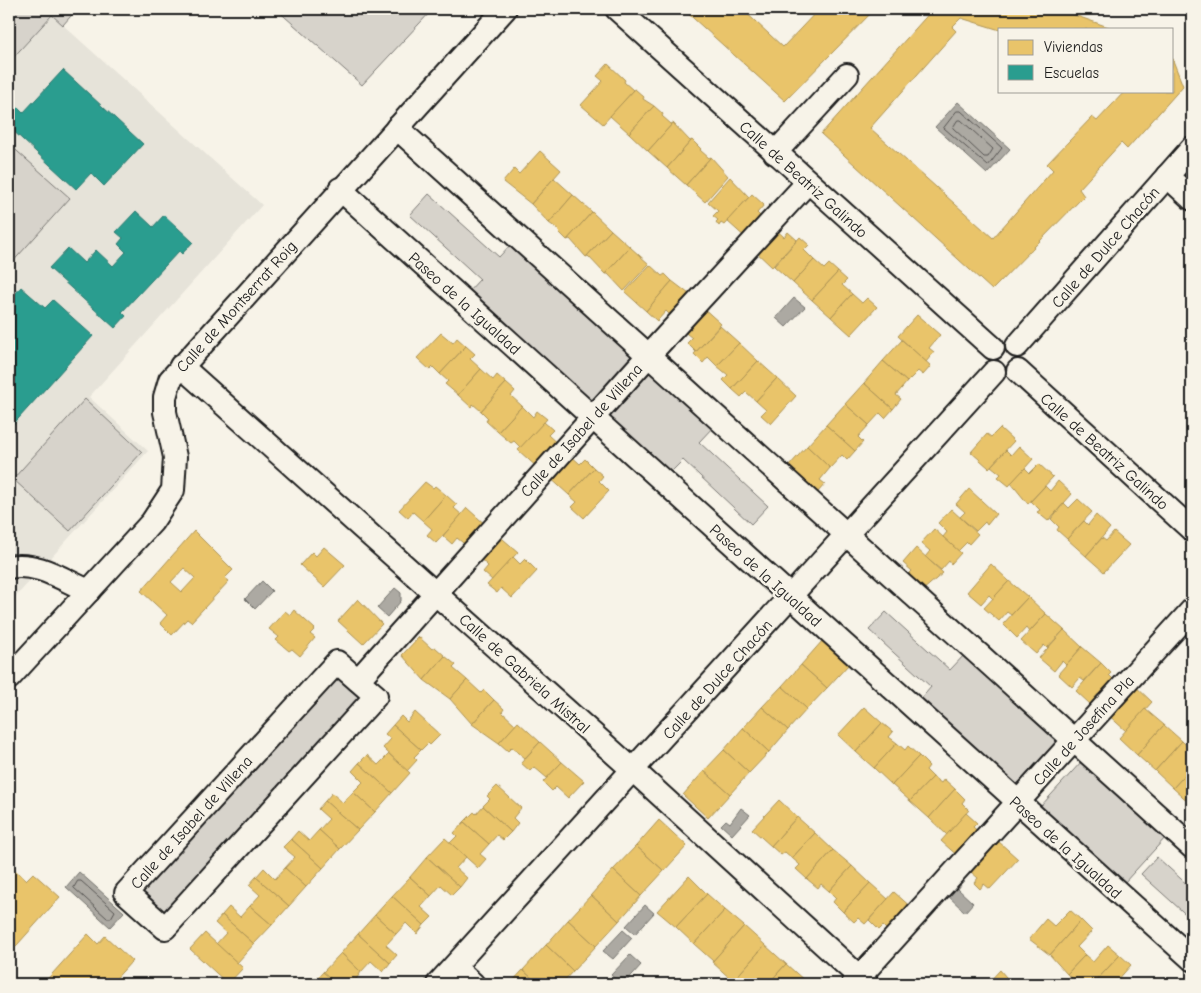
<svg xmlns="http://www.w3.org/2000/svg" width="1201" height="993" viewBox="0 0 1201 993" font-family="'Comic Neue',sans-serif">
	<rect width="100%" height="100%" fill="#f7f3e8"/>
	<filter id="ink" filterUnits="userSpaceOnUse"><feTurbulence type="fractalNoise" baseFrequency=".02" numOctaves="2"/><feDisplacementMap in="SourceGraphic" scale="10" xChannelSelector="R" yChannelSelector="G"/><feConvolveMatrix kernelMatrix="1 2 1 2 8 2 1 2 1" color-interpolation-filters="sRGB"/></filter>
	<g filter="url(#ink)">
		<polygon fill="#e6e3d9" points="52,15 262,205 89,397 148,451 9,604 9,62"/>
		<g fill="#d7d3cb" stroke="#7a7874">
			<polygon points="9,9 77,9 63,25 52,15 9,62"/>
			<polygon points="276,9 433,9 362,85"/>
			<polygon points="9,144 70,198 9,266"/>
			<polygon points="429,194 499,257 512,243 636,355 591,405 467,293 480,279 410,215"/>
			<polygon points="650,367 714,426 699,442 768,506 751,524 683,460 668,475 604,415"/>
			<polygon points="85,399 142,452 70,531 13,479"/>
			<polygon points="886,612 950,670 966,653 1059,739 1014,788 919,701 931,687 869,630"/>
			<polygon points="337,677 360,698 165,913 142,892"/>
			<polygon points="1082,761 1166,837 1124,883 1040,807"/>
			<polygon points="1157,857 1192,889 1192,920 1141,874"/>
		</g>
		<g fill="#aca9a2" stroke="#72716c">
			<polygon points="958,102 1010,149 987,174 935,127"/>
			<polygon points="794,298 805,307 786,327 776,318"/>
			<polygon points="262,581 272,591 255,609 245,599"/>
			<polygon points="395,588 401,593 401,601 387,617 377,608"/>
			<polygon points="741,808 750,815 732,835 721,825 726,820 730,823"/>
			<polygon points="79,872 124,912 110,927 66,887"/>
			<polygon points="957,882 961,885 958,889 973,903 965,912 946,894"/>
			<polygon points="645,905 654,913 635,934 626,926"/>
			<polygon points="623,930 632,938 613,959 603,951"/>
			<polygon points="630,955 641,965 624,984 621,984 611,975"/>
		</g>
		<g fill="#e9c46a" stroke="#ac9253" fill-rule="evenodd">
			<polygon points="683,9 742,9 783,47 819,9 875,9 785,101"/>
			<polygon points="933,9 1057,9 1114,29 1000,30 961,18 952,27 956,31 870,128 993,238 1053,170 1047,164 1092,117 1097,121 1125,91 1172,91 1172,58 1183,86 1127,149 1121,143 1079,189 1084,196 992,290 821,134"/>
			<polygon points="608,64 625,80 624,82 633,90 635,89 603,124 581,105 603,81 597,76"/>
			<polygon points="635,89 644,97 643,99 654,106 629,133 610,116"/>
			<polygon points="654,106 663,114 662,116 671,124 673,123 648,151 629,133"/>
			<polygon points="673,123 690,141 692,140 667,168 648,151"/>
			<polygon points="692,140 701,149 700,150 709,158 711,157 686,185 667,168"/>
			<polygon points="540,151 561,170 531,204 503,182 514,169 519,174"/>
			<polygon points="711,157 728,176 705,202 686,185"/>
			<polygon points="730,177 749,197 724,225 721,223 719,226 716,222 718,220 713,216 718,211 708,202"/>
			<polygon points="554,178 573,195 549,223 531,204"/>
			<polygon points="752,194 764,205 757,213 764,220 747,239 727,221"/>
			<polygon points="573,195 592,212 567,240 558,231 559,230 549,223"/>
			<polygon points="592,212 611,230 586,257 570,239 567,240"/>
			<polygon points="773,227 784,237 788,232 797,240 772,267 753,249"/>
			<polygon points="611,230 630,247 605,274 588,256 586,257"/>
			<polygon points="800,237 809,245 804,250 814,260 793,283 774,266"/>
			<polygon points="630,247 649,264 624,291 608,274 605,274"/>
			<polygon points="814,260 824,269 829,264 838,272 812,300 793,283"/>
			<polygon points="650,265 662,276 665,274 672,281 646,311 625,292"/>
			<polygon points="838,272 847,280 842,285 852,294 831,317 812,300"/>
			<polygon points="672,281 693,297 674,319 666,311 657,321 646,311"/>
			<polygon points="852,294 862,303 867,298 877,307 851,335 831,317"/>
			<polygon points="701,306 721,324 696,352 687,343 692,338 681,329"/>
			<polygon points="917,315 940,335 929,348 934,352 926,362 898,336"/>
			<polygon points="720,326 739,343 717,366 708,357 703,363 694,354"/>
			<polygon points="441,333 453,343 457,338 466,346 440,374 433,367 430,370 417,358"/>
			<polygon points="902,340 931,366 923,375 918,371 907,382 883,361"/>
			<polygon points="739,343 758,361 732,389 723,380 728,375 717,366"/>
			<polygon points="466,346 475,354 470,359 481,369 458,395 445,384 448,381 440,374"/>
			<polygon points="758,361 777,378 756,401 746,392 741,397 732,389"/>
			<polygon points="883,361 907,382 896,395 901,399 893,409 864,383"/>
			<polygon points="481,369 493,380 497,375 506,383 481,411 473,404 471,407 458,395"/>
			<polygon points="777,378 796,396 771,424 761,415 766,410 756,401"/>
			<polygon points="506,383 515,391 511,396 522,406 498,432 486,421 488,418 481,411"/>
			<polygon points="864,383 893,409 885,418 880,413 869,425 845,404"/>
			<polygon points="845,404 869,425 858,437 863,442 855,451 826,425"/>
			<polygon points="522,406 533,417 537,411 547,419 521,448 514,441 511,443 498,432"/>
			<polygon points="544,422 553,430 548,435 560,446 539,469 518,450"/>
			<polygon points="826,425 855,451 847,460 842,455 830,468 807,446"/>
			<polygon points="1000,428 1014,441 989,468 971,452 987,434 991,437"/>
			<polygon points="807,446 830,468 820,480 825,484 817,493 788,467"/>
			<polygon points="1019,446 1033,459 1009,486 998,477 1001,474 991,466 1006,450 1011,455"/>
			<polygon points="568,453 580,464 585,459 594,468 569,495 548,476"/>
			<polygon points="1039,464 1053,477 1028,504 1011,483 1025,468 1030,473"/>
			<polygon points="594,468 603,476 599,481 609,491 584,518 572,507 577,502 569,495"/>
			<polygon points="1058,481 1072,494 1048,521 1037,512 1040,510 1031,501 1045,486 1050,491"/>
			<polygon points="425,482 433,488 435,486 446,495 423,521 413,512 408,518 399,510"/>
			<polygon points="969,489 996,514 987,525 985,522 976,531 960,517 965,512 956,504"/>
			<polygon points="446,495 457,505 454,508 462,515 436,543 427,535 432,529 423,521"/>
			<polygon points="1078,499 1092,512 1067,539 1057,530 1059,527 1051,519 1064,503 1069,508"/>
			<polygon points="467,508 487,526 468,547 457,538 452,544 443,536"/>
			<polygon points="951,509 978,534 969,544 967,542 958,551 943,537 947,532 938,523"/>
			<polygon points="1096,515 1110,528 1086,556 1067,539 1084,521 1088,525"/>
			<polygon points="934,529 961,553 951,564 949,561 941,570 925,557 930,551 921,543"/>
			<path d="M194,531L233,570L225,578L229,581L191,622L187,619L172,635L160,623L167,615L141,591ZM184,568L195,578L182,592L171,582Z"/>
			<polygon points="1114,532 1129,545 1104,572 1086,556 1102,538 1106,541"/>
			<polygon points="496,533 518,552 492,580 483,572 488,566 476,555"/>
			<polygon points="324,547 345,565 324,587 300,565 312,552 316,556"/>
			<polygon points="916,548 943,573 923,590 907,576 912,571 903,563"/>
			<polygon points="513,557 520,564 525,559 537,571 512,598 501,588 497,593 487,585"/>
			<polygon points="991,564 1009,581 993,599 989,595 981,604 967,592"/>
			<polygon points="1009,581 1028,597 1011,615 1007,612 999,621 984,608"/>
			<polygon points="1028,597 1046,614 1029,632 1026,628 1017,638 1003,624"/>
			<polygon points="358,599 382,624 363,644 338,621"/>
			<polygon points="294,610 315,629 310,634 315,638 300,656 292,649 289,651 276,640 279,637 269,629 285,611 290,615"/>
			<polygon points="1046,614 1064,630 1047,648 1044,645 1036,654 1021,641"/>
			<polygon points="1064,630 1082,647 1066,665 1062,661 1054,671 1039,658"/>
			<polygon points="419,637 432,649 435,647 445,656 424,680 402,655"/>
			<polygon points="823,640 849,664 827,688 801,665"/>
			<polygon points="1082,647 1101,663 1084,681 1080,678 1072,687 1058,674"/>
			<polygon points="445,656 456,665 453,668 467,680 450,699 424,680"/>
			<polygon points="1101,663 1111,673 1109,675 1118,684 1104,699 1098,694 1090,704 1076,691"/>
			<polygon points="801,665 827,688 807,709 782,686"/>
			<polygon points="467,680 481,693 484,690 494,700 472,724 450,699"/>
			<polygon points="1133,684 1152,702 1126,731 1106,713"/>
			<polygon points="782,686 807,709 788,730 762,707"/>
			<polygon points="494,700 504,709 502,712 516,725 499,743 472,724"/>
			<polygon points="762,707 788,730 769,752 743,728"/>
			<polygon points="864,707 882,723 856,752 838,735"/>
			<polygon points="1145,709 1164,725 1137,755 1119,738"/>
			<polygon points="415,712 440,735 430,745 428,743 421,750 393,725 401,716 407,722"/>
			<polygon points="518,722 540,742 525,758 512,747 508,751 499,743"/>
			<polygon points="882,723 893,732 889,737 897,743 874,768 856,752"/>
			<polygon points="393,725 421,750 414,757 417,760 407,771 383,748 391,739 385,734"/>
			<polygon points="1164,725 1182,741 1155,771 1137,755"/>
			<polygon points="743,728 769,752 749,773 724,750"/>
			<polygon points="1182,741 1192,751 1192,767 1173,788 1155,771"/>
			<polygon points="540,742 562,762 547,778 534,767 530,771 521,763"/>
			<polygon points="897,743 905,750 908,746 919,756 892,785 874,768"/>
			<polygon points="724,750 749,773 730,794 704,771"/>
			<polygon points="389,754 410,773 392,793 359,763 367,755 378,765"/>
			<polygon points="919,756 929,766 926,770 933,777 910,801 892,785"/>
			<polygon points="562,762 584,781 568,798 556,787 552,791 543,782"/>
			<polygon points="359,763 392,793 375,812 353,792 363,782 352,771"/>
			<polygon points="1192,767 1192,803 1191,804 1173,788"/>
			<polygon points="704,771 730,794 708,818 683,795"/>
			<polygon points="933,777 941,783 944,779 955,789 929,818 910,801"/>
			<polygon points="497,786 521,808 513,818 518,823 511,832 483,806 490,799 487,796"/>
			<polygon points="955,789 965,799 962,803 969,810 947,835 929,818"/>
			<polygon points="353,792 375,812 358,830 325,801 332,793 343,803"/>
			<polygon points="779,800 797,817 771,846 752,829"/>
			<polygon points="325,801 358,830 340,849 319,830 329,819 318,809"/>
			<polygon points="483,806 511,832 503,840 497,835 489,844 464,822 474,812 476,814"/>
			<polygon points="966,813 977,823 973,827 981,834 960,858 941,841"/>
			<polygon points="797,817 815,833 792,858 785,852 781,855 771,846"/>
			<polygon points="659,820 687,846 664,871 636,846"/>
			<polygon points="464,822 489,844 480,854 486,859 478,868 450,843 457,836 454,833"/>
			<polygon points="319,830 340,849 323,868 291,839 298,831 309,841"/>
			<polygon points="815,833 833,850 807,879 796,869 800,865 792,858"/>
			<polygon points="445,838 466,857 456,868 467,878 460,887 427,857"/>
			<polygon points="291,839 323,868 306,887 285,868 295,857 283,847"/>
			<polygon points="998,841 1018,859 990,889 984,884 980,889 974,883 978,878 970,871"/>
			<polygon points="636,846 664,871 641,896 613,870"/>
			<polygon points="833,850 852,866 829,891 821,884 818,888 807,879"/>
			<polygon points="427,857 460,887 452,895 441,885 431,896 410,877"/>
			<polygon points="852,866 870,883 843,912 833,902 836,898 829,891"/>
			<polygon points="264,868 275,879 285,868 306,887 289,906 256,877"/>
			<polygon points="613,870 641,896 619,921 591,895"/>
			<polygon points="16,871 26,880 33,873 60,897 9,954 9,878"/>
			<polygon points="689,876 707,894 676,927 657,911"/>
			<polygon points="256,877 289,906 272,925 250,906 260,895 249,885"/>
			<polygon points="410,877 431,896 421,907 432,917 424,925 392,896"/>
			<polygon points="870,883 888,899 865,924 858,918 854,922 843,912"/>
			<polygon points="894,892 913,909 891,934 883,926 879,930 869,920"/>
			<polygon points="707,894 725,910 694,944 676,927"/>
			<polygon points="591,895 619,921 596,946 568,920"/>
			<polygon points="392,896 424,925 417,934 406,923 396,934 375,915"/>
			<polygon points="250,906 272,925 254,944 222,915 229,907 240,917"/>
			<polygon points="725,910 744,926 713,961 694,944"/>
			<polygon points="1070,910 1081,920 1050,955 1029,939 1046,919 1054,926"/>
			<polygon points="222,915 254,944 237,963 216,944 226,933 215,923"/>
			<polygon points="375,915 396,934 386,945 397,955 390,963 358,934"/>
			<polygon points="568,920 596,946 573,971 546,945"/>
			<polygon points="1081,920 1092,931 1077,947 1085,955 1067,974 1050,955"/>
			<polygon points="744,926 765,945 733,981 712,962"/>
			<polygon points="205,933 243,968 228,984 190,949"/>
			<polygon points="88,934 98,944 105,936 132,961 111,984 43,984"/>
			<polygon points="358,934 390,963 383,972 371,961 361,972 341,953"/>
			<polygon points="546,945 573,971 561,984 538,984 523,970"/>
			<polygon points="765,945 786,964 768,984 736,984 733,981"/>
			<polygon points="1108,945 1120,955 1093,984 1082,984 1078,980 1076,982 1067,974 1085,955 1093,962"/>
			<polygon points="341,953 361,972 353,984 337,984 323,972"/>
			<polygon points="1120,955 1131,965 1116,982 1118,984 1093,984"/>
			<polygon points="786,964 806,982 805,984 768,984"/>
			<polygon points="523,970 538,984 510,984"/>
			<polygon points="1000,970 1012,984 987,984"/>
			<polygon points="323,972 337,984 312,984"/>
		</g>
		<g fill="#2a9d8f" stroke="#26766c">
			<polygon points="63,70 143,144 104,186 91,173 76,189 9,127 9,110 14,104 23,113"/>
			<polygon points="136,211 153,227 164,215 193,242 182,254 179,251 122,312 126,316 115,328 49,268 68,248 84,263 96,250 113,266 126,252 118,244 123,238 116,232"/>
			<polygon points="21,287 45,308 53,300 93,336 9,429 9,301"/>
		</g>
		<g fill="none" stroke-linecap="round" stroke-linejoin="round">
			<g stroke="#565452" stroke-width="1">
				<polygon points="957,111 961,111 1002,148 988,166 944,128"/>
				<polygon points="958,120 961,120 993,149 988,157 984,157 953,128"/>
				<polygon points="78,881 81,881 115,911 111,918 107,918 74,888"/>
			</g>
			<defs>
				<g id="minor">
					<polyline points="617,9 993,348"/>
					<polyline points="397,128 1192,847"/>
					<polyline points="775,153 847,75"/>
					<polyline points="1167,176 1192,199"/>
					<polyline points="340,189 1192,959"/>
					<polyline points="1017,346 1192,148"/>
					<polyline points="181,366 633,770 867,984"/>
					<polyline points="1018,371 1192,530"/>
					<path d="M9,567C37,561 63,580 89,591"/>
					<polygon points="337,662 376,696 165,928 126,893"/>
					<polyline points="9,678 152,522 173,490 175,457 165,412 165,397 170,380 505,9"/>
					<polyline points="358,680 648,356 808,182"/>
					<polyline points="454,967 473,984"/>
					<polyline points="438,984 994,372"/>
					<polyline points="853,984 1192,610"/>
				</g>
			</defs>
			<use href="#minor" stroke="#1c1c1c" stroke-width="26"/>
			<use href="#minor" stroke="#f7f3e8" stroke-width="22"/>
		</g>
	</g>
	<g text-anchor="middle" stroke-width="5" stroke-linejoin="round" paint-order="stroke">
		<g font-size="16" fill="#1c1c1c" stroke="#f7f3e8">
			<text transform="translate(804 179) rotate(42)" y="6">Calle de Beatriz Galindo</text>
			<text transform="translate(1105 247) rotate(-49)" y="6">Calle de Dulce Chacón</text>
			<text transform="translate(465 303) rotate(42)" y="6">Paseo de la Igualdad</text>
			<text transform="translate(236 306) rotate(-48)" y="6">Calle de Montserrat Roig</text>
			<text transform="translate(581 430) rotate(-48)" y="6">Calle de Isabel de Villena</text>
			<text transform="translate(1105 451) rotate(42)" y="6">Calle de Beatriz Galindo</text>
			<text transform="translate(766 575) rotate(42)" y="6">Paseo de la Igualdad</text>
			<text transform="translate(525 673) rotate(42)" y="6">Calle de Gabriela Mistral</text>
			<text transform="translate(717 679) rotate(-48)" y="6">Calle de Dulce Chacón</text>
			<text transform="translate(1083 730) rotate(-48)" y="6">Calle de Josefina Pla</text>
			<text transform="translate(191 822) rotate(-48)" y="6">Calle de Isabel de Villena</text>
			<text transform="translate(1066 847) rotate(42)" y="6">Paseo de la Igualdad</text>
		</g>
	</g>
	<rect width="1201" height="993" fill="none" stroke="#f7f3e8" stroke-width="30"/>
	<rect x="15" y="15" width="1171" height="963" fill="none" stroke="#1c1c1c" stroke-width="2" filter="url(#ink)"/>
	<rect x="998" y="28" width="175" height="65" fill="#f7f3e8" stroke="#9f9d96"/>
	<rect x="1008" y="40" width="25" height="15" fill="#e9c46a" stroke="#9f9d96"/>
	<text x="1044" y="52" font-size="15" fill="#1c1c1c">Viviendas</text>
	<rect x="1008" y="65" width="25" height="15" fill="#2a9d8f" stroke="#9f9d96"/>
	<text x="1044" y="78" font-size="15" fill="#1c1c1c">Escuelas</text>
</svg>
